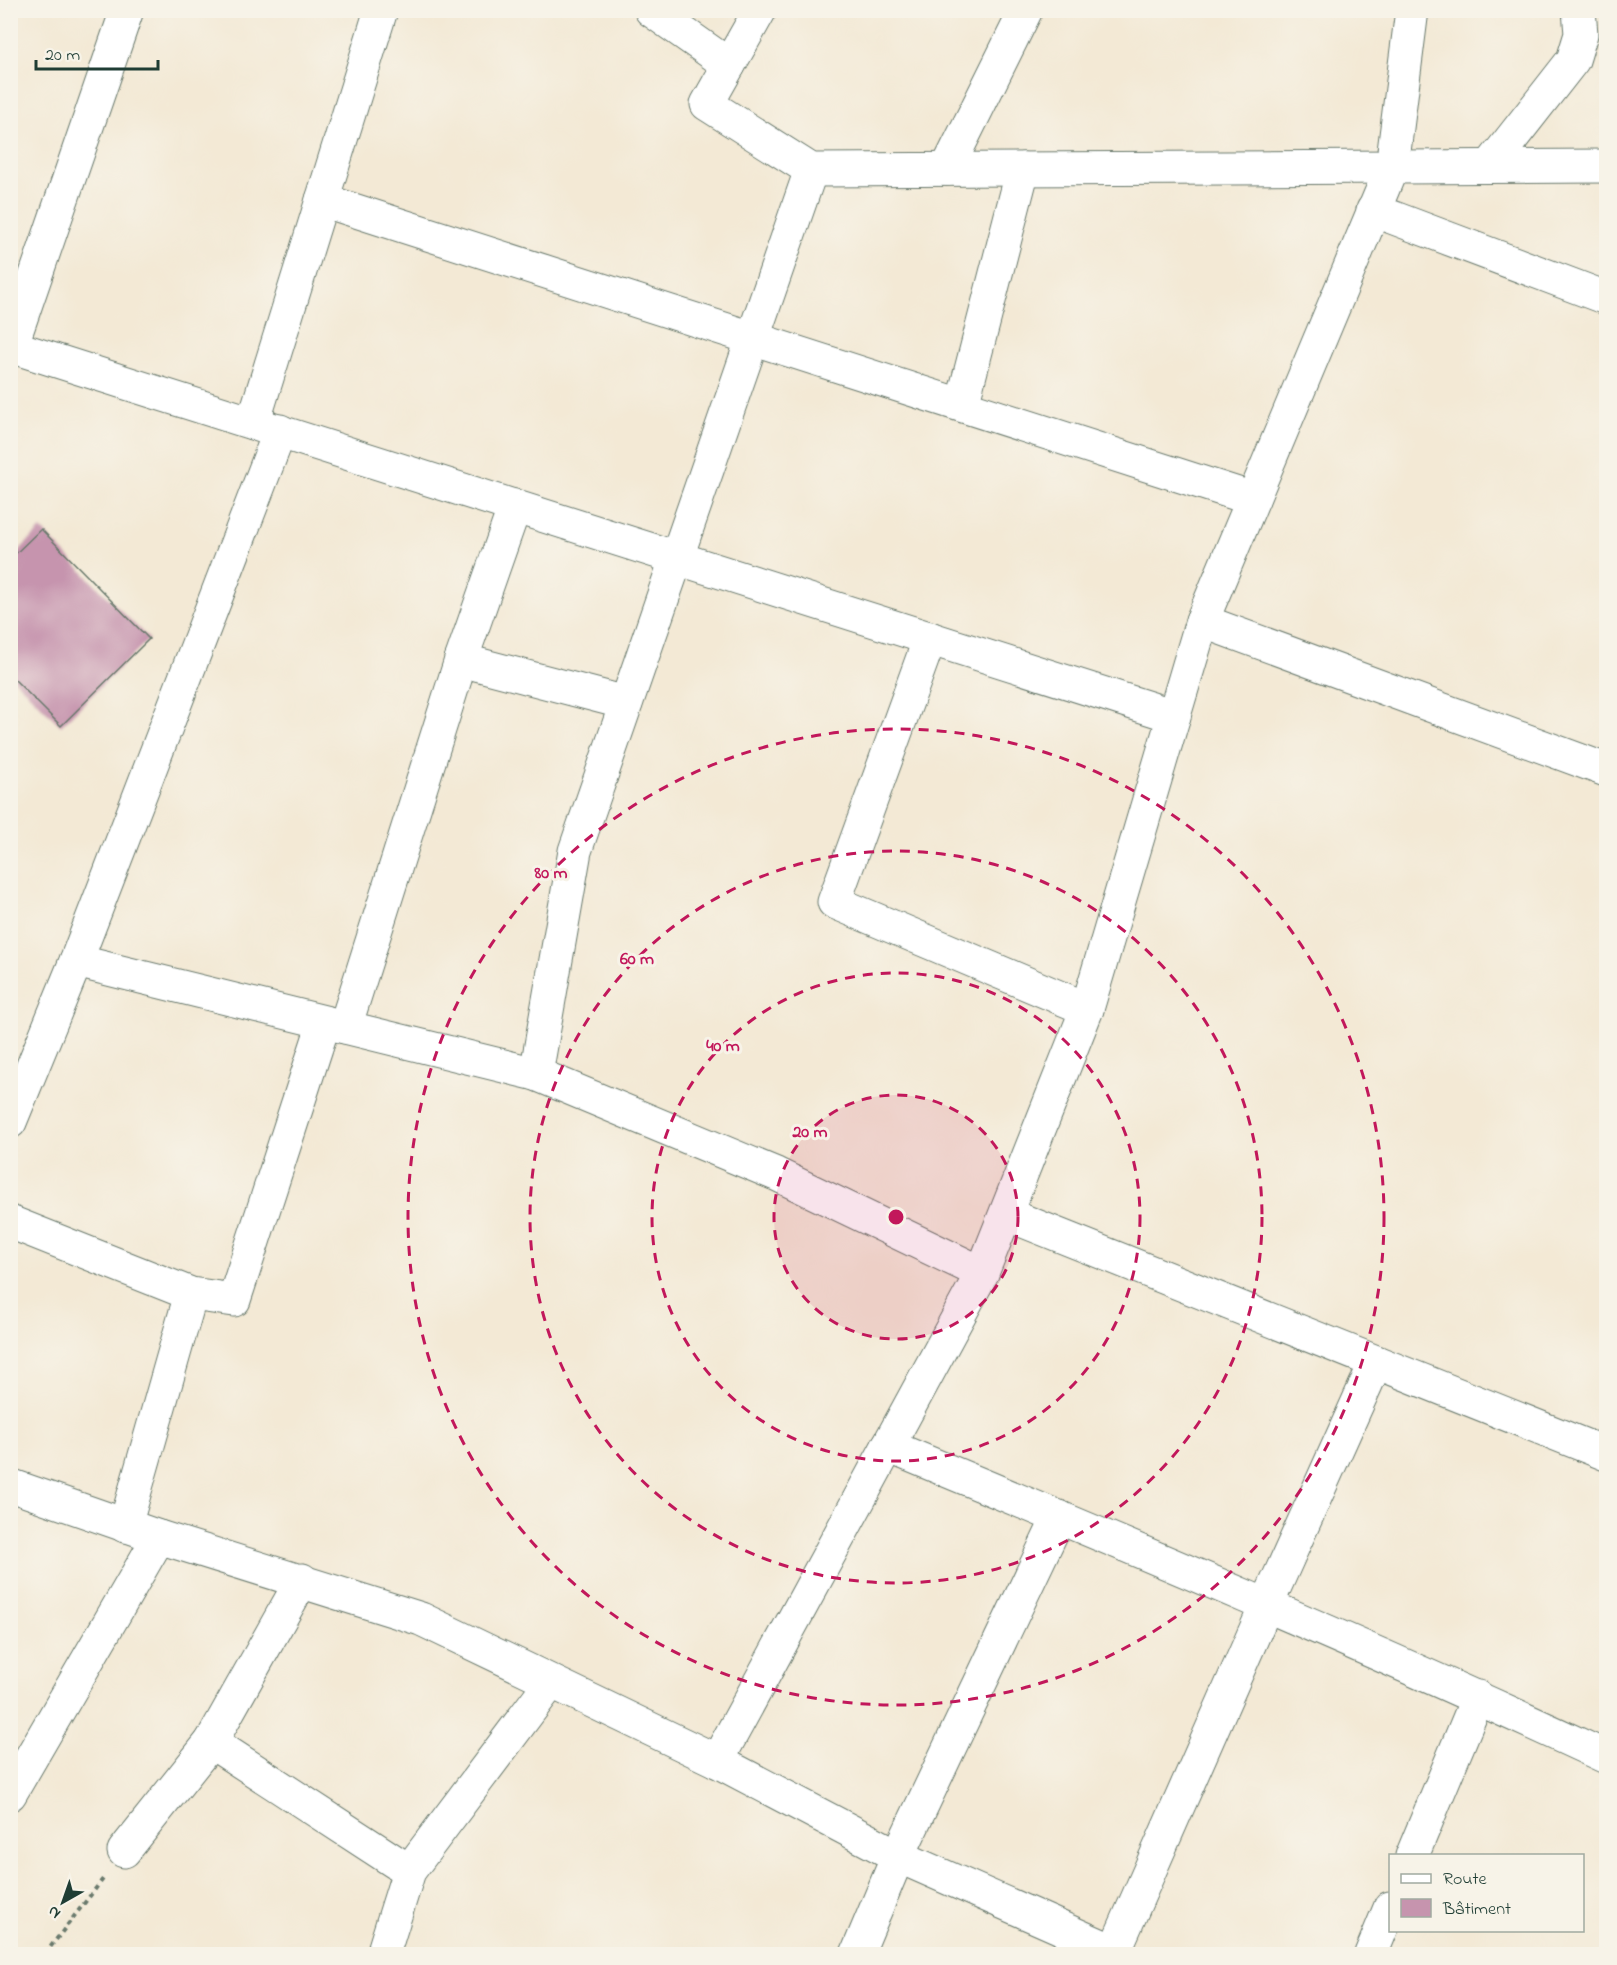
<svg xmlns="http://www.w3.org/2000/svg" width="1617" height="1965" viewBox="0 0 1617 1965" font-family="'Indie Flower',sans-serif">
	<rect width="100%" height="100%" fill="#f7f3e8"/>
	<filter id="ink" filterUnits="userSpaceOnUse"><feTurbulence type="fractalNoise" baseFrequency=".0167" numOctaves="2"/><feDisplacementMap in="SourceGraphic" scale="12" xChannelSelector="R" yChannelSelector="G"/><feConvolveMatrix kernelMatrix="1 2 1 2 8 2 1 2 1" color-interpolation-filters="sRGB"/></filter>
	<filter id="wash" filterUnits="userSpaceOnUse"><feTurbulence type="fractalNoise" baseFrequency=".008" numOctaves="4" result="noise"/><feDisplacementMap in="SourceGraphic" scale="24" xChannelSelector="R" yChannelSelector="G"/><feGaussianBlur stdDeviation="1.35" result="paint"/><feColorMatrix in="noise" values="0 0 0 0 0 0 0 0 0 0 0 0 0 0 0 0 0 1.4 0 .05"/><feComposite in="paint" operator="in"/></filter>
	<g filter="url(#wash)">
		<rect width="100%" height="100%" fill="#f3e9d5"/>
		<g id="blocks">
			<polygon fill="#c694ae" points="41,529 149,639 61,726 10,675 10,559"/>
		</g>
	</g>
	<g filter="url(#ink)">
		<use href="#blocks" fill-opacity="0" stroke="#69796c" stroke-width="1.5"/>
		<g fill="none" stroke-linecap="round" stroke-linejoin="round">
			<defs>
				<g id="minor">
					<polyline points="651,10 729,65"/>
					<polyline points="760,10 707,104 811,170 1606,166"/>
					<polyline points="1490,166 1573,60 1581,34 1579,10"/>
					<polyline points="947,169 1026,10"/>
					<polyline points="322,200 1253,499"/>
					<polyline points="1373,210 1606,298"/>
					<polyline points="10,346 1174,716"/>
					<polyline points="10,350 127,10"/>
					<polyline points="962,405 1023,169"/>
					<polyline points="253,423 381,10"/>
					<polyline points="1202,621 1606,770"/>
					<polyline points="930,638 834,902 1087,1009"/>
					<polyline points="461,660 626,703"/>
					<polyline points="76,961 536,1074 776,1174 982,1273"/>
					<polyline points="345,1027 461,660 515,506"/>
					<polyline points="536,1074 575,851 811,170"/>
					<polyline points="10,1122 76,961 280,431"/>
					<polyline points="1006,1214 1606,1454"/>
					<polyline points="10,1222 191,1294 234,1300 324,1023"/>
					<path d="M888,1446C1129,1546 1370,1647 1606,1757"/>
					<polyline points="10,1485 159,1537 421,1619 717,1761 898,1856 1120,1954"/>
					<polyline points="125,1526 191,1294"/>
					<polyline points="211,1742 409,1871"/>
					<polyline points="717,1761 982,1273 1087,1009 1202,621 1392,167 1412,10"/>
					<polyline points="10,1794 159,1537"/>
					<polyline points="124,1851 211,1742 302,1580"/>
					<polyline points="1412,1856 1478,1697"/>
					<polyline points="383,1954 409,1871 551,1682"/>
					<polyline points="857,1954 898,1856 1059,1517"/>
					<polyline points="1113,1954 1267,1604 1376,1362"/>
					<polyline points="1371,1954 1390,1908"/>
				</g>
			</defs>
			<use href="#minor" stroke="#69796c" stroke-width="35"/>
			<polyline stroke="#69796c" stroke-width="4" stroke-dasharray="4.5 4.5" stroke-linecap="butt" points="45,1954 103,1879"/>
			<use href="#minor" stroke="#fff" stroke-width="33"/>
		</g>
	</g>
	<circle cx="896" cy="1217" r="122" fill="#c2185b" fill-opacity=".12"/>
	<g fill="none" stroke="#c2185b" stroke-width="3" stroke-dasharray="10 8">
		<circle cx="896" cy="1217" r="122"/>
		<circle cx="896" cy="1217" r="244"/>
		<circle cx="896" cy="1217" r="366"/>
		<circle cx="896" cy="1217" r="488"/>
	</g>
	<circle cx="896" cy="1217" r="9" fill="#c2185b" stroke="#f7f3e8" stroke-width="3"/>
	<g font-size="18" text-anchor="middle" font-weight="bold" fill="#c2185b" stroke="#f7f3e8" stroke-width="6" stroke-linejoin="round" paint-order="stroke">
		<text x="551" y="878">80 m</text>
		<text x="637" y="964">60 m</text>
		<text x="723" y="1051">40 m</text>
		<text x="810" y="1137">20 m</text>
	</g>
	<rect width="1617" height="1965" fill="none" stroke="#f7f3e8" stroke-width="36"/>
	<rect x="1389" y="1854" width="195" height="78" fill="#f7f3e8" stroke="#a1aaa0" stroke-width="1.5"/>
	<rect x="1401" y="1874" width="30" height="9" fill="#ffffff" stroke="#a1aaa0" stroke-width="1.5"/>
	<text x="1443" y="1884" font-size="18" fill="#1f3d34">Route</text>
	<rect x="1401" y="1899" width="30" height="18" fill="#c694ae" stroke="#a1aaa0" stroke-width="1.5"/>
	<text x="1443" y="1914" font-size="18" fill="#1f3d34">Bâtiment</text>
	<g transform="translate(63 1902) rotate(220)" stroke="#f7f3e8" stroke-width="4.5" paint-order="stroke">
	<path d="M0-4.5L10 22L0 15L-10 22Z" fill="#1f3d34"/>
	<text y="-9" font-size="16" font-weight="bold" text-anchor="middle" fill="#1f3d34">N</text>
	</g>
	<path d="M36 60v9h122v-9" fill="none" stroke="#1f3d34" stroke-width="3"/>
	<text x="45" y="60" font-size="18" fill="#1f3d34" stroke="#f7f3e8" stroke-width="4.5" paint-order="stroke">20 m</text>
</svg>
